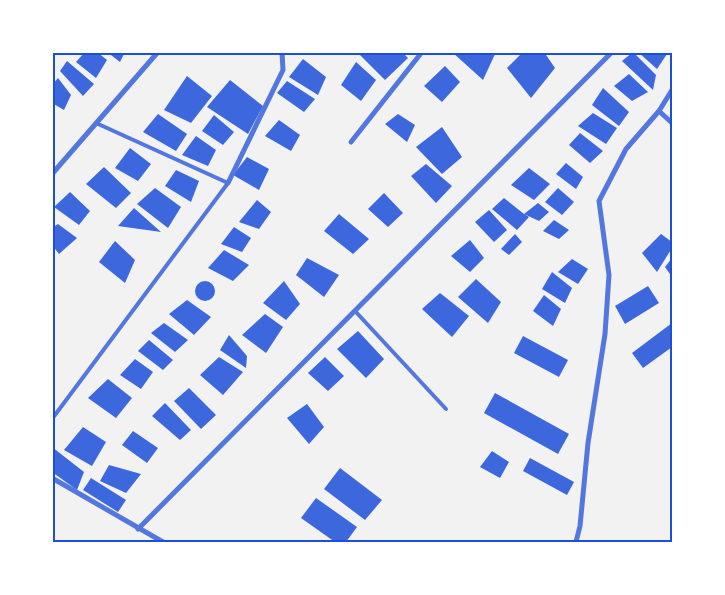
<svg xmlns="http://www.w3.org/2000/svg" width="725" height="595" viewBox="0 0 725 595" font-family="'Archivo Narrow',sans-serif">
	<rect width="100%" height="100%" fill="#f2f2f2"/>
	<g fill="#3d67dc">
		<polygon points="85,52 97,52 107,60 96,78 76,62"/>
		<polygon points="107,52 125,52 120,62"/>
		<polygon points="357,52 402,52 408,58 385,80"/>
		<polygon points="452,52 496,52 483,80"/>
		<polygon points="523,52 544,52 555,68 531,98 507,68"/>
		<polygon points="633,52 656,75 653,90 622,61"/>
		<polygon points="638,52 666,52 667,54 657,69"/>
		<polygon points="303,59 326,77 318,95 289,77"/>
		<polygon points="67,61 94,84 83,96 60,71"/>
		<polygon points="356,62 376,80 361,101 341,85"/>
		<polygon points="445,66 460,82 442,102 424,86"/>
		<polygon points="629,74 648,92 632,101 614,86"/>
		<polygon points="187,76 212,96 191,123 164,110"/>
		<polygon points="58,78 71,95 64,110 52,103 52,85"/>
		<polygon points="230,80 263,106 248,134 207,107"/>
		<polygon points="287,81 315,99 304,112 277,93"/>
		<polygon points="603,88 629,112 619,126 592,105"/>
		<polygon points="593,113 617,128 606,144 578,126"/>
		<polygon points="158,114 187,134 176,151 143,132"/>
		<polygon points="398,114 415,125 407,142 385,124"/>
		<polygon points="214,115 234,132 223,145 202,131"/>
		<polygon points="279,120 300,135 291,151 265,136"/>
		<polygon points="442,127 462,157 442,174 416,147"/>
		<polygon points="580,133 603,151 590,163 569,145"/>
		<polygon points="196,136 216,150 208,166 182,155"/>
		<polygon points="130,148 151,164 138,181 115,168"/>
		<polygon points="247,157 269,169 259,190 233,175"/>
		<polygon points="566,163 583,177 576,189 556,174"/>
		<polygon points="426,164 452,186 436,203 411,176"/>
		<polygon points="104,167 131,193 116,208 86,184"/>
		<polygon points="529,168 550,184 534,200 511,185"/>
		<polygon points="176,170 199,181 191,202 165,186"/>
		<polygon points="155,188 181,207 168,228 137,204"/>
		<polygon points="558,188 574,202 562,215 545,202"/>
		<polygon points="70,192 90,211 79,225 54,207"/>
		<polygon points="384,193 403,213 388,227 368,209"/>
		<polygon points="504,198 524,214 538,203 549,212 539,221 524,214 529,217 517,230 492,209"/>
		<polygon points="257,200 271,212 259,229 239,222"/>
		<polygon points="134,208 161,232 118,226"/>
		<polygon points="489,210 507,230 494,242 475,222"/>
		<polygon points="339,214 369,239 353,254 324,231"/>
		<polygon points="554,220 569,230 559,239 543,231"/>
		<polygon points="58,224 77,238 59,254 52,245 52,228"/>
		<polygon points="234,227 251,238 242,252 221,244"/>
		<polygon points="515,234 522,242 509,255 501,249"/>
		<polygon points="661,234 672,242 672,248 657,272 642,253"/>
		<polygon points="470,240 484,258 470,272 451,256"/>
		<polygon points="115,241 135,260 125,283 99,262"/>
		<polygon points="224,250 249,265 233,281 208,268"/>
		<polygon points="307,258 339,275 324,297 296,275"/>
		<polygon points="672,258 672,277 665,267"/>
		<polygon points="572,259 588,269 578,284 558,272"/>
		<polygon points="552,272 572,288 565,303 542,289"/>
		<polygon points="476,279 501,302 488,323 458,297"/>
		<circle cx="205" cy="291" r="10"/>
		<polygon points="284,281 300,304 286,320 263,303"/>
		<polygon points="648,286 659,303 625,324 615,306"/>
		<polygon points="440,293 469,316 452,337 422,309"/>
		<polygon points="544,295 561,309 553,326 533,311"/>
		<polygon points="187,300 211,317 194,335 169,314"/>
		<polygon points="265,314 283,327 266,353 242,335"/>
		<polygon points="164,323 188,340 175,352 151,333"/>
		<polygon points="672,323 672,347 643,368 632,353"/>
		<polygon points="358,331 384,359 366,378 337,349"/>
		<polygon points="229,335 247,356 246,368 220,350"/>
		<polygon points="523,336 568,360 559,377 514,353"/>
		<polygon points="149,340 173,360 163,370 138,351"/>
		<polygon points="219,357 243,372 223,395 200,375"/>
		<polygon points="325,357 344,376 328,391 308,373"/>
		<polygon points="135,359 153,372 141,389 120,375"/>
		<polygon points="108,379 132,398 116,418 88,398"/>
		<polygon points="189,388 216,415 201,429 174,401"/>
		<polygon points="495,393 569,434 558,454 484,413"/>
		<polygon points="165,403 191,430 180,440 152,416"/>
		<polygon points="307,404 324,427 309,444 287,418"/>
		<polygon points="83,427 106,442 92,466 64,450"/>
		<polygon points="133,431 158,448 147,463 122,445"/>
		<polygon points="52,447 84,472 77,490 52,472"/>
		<polygon points="492,451 509,462 500,478 480,467"/>
		<polygon points="530,458 574,482 567,495 523,471"/>
		<polygon points="109,465 141,474 126,493 100,481"/>
		<polygon points="340,468 382,500 365,520 324,489"/>
		<polygon points="91,478 126,500 118,512 83,490"/>
		<polygon points="316,498 357,527 346,542 335,542 301,518"/>
	</g>
	<g fill="none" stroke-linecap="round" stroke-linejoin="round">
		<g stroke="#5277de" stroke-width="4">
			<polyline points="355,311 446,409"/>
			<polyline points="52,419 228,183 96,123"/>
		</g>
		<g stroke="#5277de" stroke-width="5">
			<polyline points="659,111 672,123"/>
			<polyline points="351,142 422,52"/>
			<polyline points="52,174 158,52"/>
			<polyline points="228,183 283,70 282,52"/>
			<polyline points="52,478 163,542"/>
			<polyline points="138,529 612,52"/>
			<polyline points="576,542 580,526 588,443 605,334 609,275 599,201 626,149 659,111 672,90"/>
		</g>
	</g>
	<rect width="725" height="595" fill="none" stroke="#ffffff" stroke-width="108"/>
	<rect x="54" y="54" width="617" height="487" fill="none" stroke="#1d4ed8" stroke-width="2"/>
</svg>
